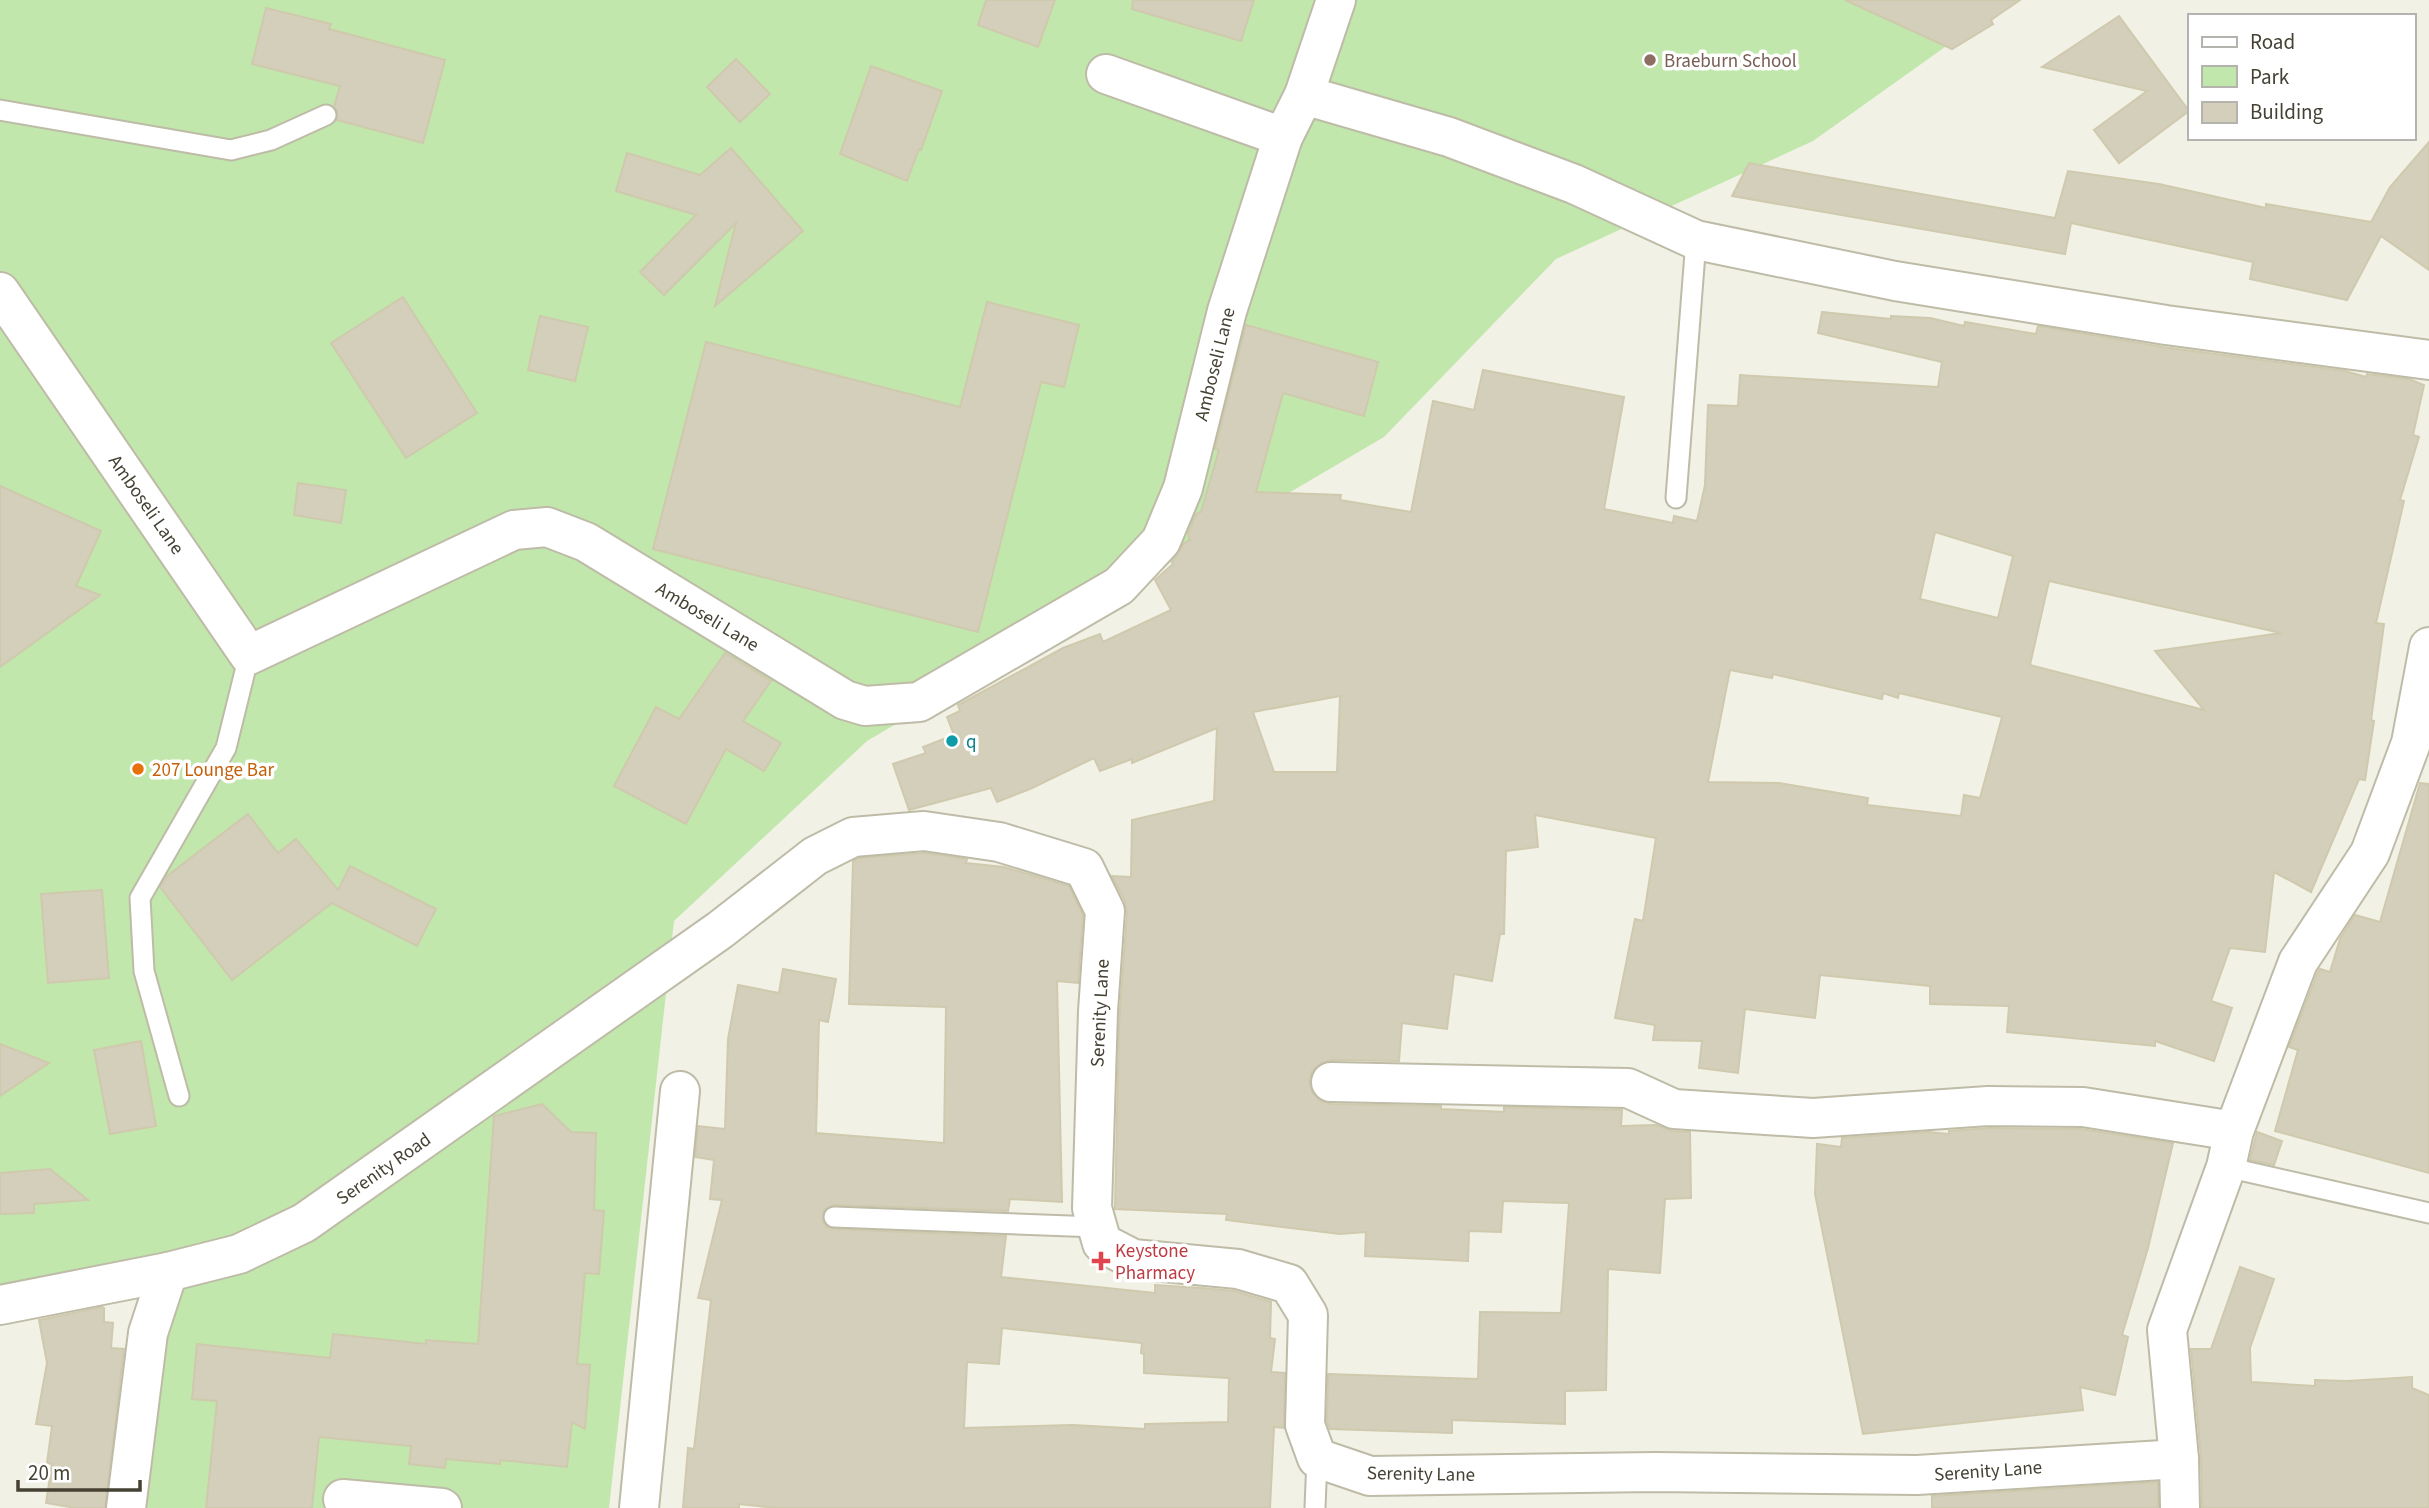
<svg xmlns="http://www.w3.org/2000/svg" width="2429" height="1508" viewBox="0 0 2429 1508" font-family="'Source Sans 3',sans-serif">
	<rect width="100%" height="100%" fill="#f2f1e5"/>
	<polygon fill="#c1e7ad" points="0,0 2011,0 1813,141 1556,259 1384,437 867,741 674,921 609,1508 128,1508 138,1298 0,1321"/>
	<g fill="#d4cfba" stroke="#cfc9ad" stroke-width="2" fill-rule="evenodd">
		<polygon points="986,0 1055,0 1038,47 978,25"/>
		<polygon points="1133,0 1254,0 1241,41 1132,9"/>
		<polygon points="1845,0 2020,0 1991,20 1993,24 1952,49"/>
		<polygon points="266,8 331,24 329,29 445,60 423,143 337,120 337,111 334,107 340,86 252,64"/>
		<polygon points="2119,16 2189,111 2119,163 2094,130 2147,91 2042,67"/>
		<polygon points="736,59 770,94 740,122 707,87"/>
		<polygon points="871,66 942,91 921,150 919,149 907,181 840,154"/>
		<polygon points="2429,142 2429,270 2381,236 2347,300 2250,279 2253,262 2071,223 2065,254 1732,196 1749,163 2055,218 2068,171 2159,184 2266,208 2266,204 2371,222 2390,187"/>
		<polygon points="731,148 803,231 715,306 736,223 664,295 640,272 696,215 616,191 627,153 700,175"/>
		<polygon points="403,297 477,413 406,458 331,343"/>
		<polygon points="987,302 1079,325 1064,387 1041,382 978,632 653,549 706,342 960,407"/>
		<path d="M1822,312L1891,319V316L1930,318L1964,326L1965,322L2036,334L2038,326L2163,347L2345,371L2366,377L2367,374L2409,379L2424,385L2413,435L2419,437L2400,500L2404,501L2376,623L2384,624L2371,720L2374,721L2365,780L2359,779L2311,892L2274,872L2265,952L2230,948L2211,1001L2232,1008L2214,1061L2155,1041V1046L2007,1032L2009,1006L1930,1004V986L1820,975L1815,1018L1745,1009L1738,1073L1699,1068L1702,1041L1653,1040L1655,1025L1615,1018L1635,919L1643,921L1656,838L1535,815L1538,847L1506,851L1504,934H1500L1492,981L1454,974L1447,1029L1402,1023L1399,1061L1331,1060L1321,1063L1312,1071L1309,1081L1312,1092L1319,1100L1331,1104L1441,1106V1109L1504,1112V1107L1622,1110L1621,1126L1656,1125L1672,1131L1690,1132L1691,1198L1665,1199L1660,1273L1608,1269L1606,1390L1565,1391V1424L1452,1420V1433L1330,1429L1327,1421L1328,1374L1478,1379L1480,1312L1561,1313L1569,1203L1503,1201L1501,1232L1469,1231L1468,1261L1365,1256L1366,1232L1340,1234L1226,1220L1227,1214L1115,1209L1119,1024L1127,913L1125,901L1112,876L1131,877L1132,820L1214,801L1217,728L1132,763V759L1100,771L1094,758L1030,789L997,802L991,788L909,810L893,764L926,753L923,747L954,735L947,717L960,711L958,705L1063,648L1100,634L1103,642L1171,610L1155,580L1173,564L1172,562L1184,543L1190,540L1188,534L1196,514L1201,512L1219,450L1215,449L1246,325L1378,362L1364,416L1283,393L1256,492L1341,495L1340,500L1411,512L1433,401L1474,410L1483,370L1624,397L1604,509L1673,523L1674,516L1697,521L1705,485L1708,405L1738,406L1740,375L1938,387L1942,362L1818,333ZM1935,532L2013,556L1998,618L1920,599ZM2049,581L2281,633L2155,651L2204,710L2030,665ZM1730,670L1772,678L1773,674L1882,699L1883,693L1898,698L1899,693L2002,717L1980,798L1964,795L1961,816L1867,805L1868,798L1779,783L1708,782ZM1340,696L1337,772H1274L1253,712Z"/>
		<polygon points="540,316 588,327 575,381 528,370"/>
		<polygon points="298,483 346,490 341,523 294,515"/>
		<polygon points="0,486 101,531 76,586 100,595 0,667"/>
		<polygon points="725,653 771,681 743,721 781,743 764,771 726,749 686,824 614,786 656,707 679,719"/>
		<polygon points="2420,783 2429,784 2429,1173 2275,1131 2298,1050 2289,1047 2318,972 2320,969 2330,972 2340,939 2355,915 2380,922"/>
		<polygon points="248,814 278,853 296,839 338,890 350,866 436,909 417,946 332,903 232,980 160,887 167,876"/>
		<path d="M925,853L967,859L966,863L1004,867L1069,886L1083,915L1078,983L1057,981L1062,1202L1010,1199L1008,1211L834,1205L824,1210L823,1222L827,1227L834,1229L1006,1236L1001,1277L1155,1293V1285L1202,1288L1234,1291L1271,1302L1270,1338L1275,1339L1271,1372L1285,1373L1284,1428L1274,1427L1270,1508H776L739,1504V1508H683L688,1448L694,1449L711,1300L698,1298L722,1200L710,1199L714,1160L695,1157L698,1126L725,1129L728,1039L738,985L779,993L783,969L836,979L828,1022L819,1020L816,1133L944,1143L946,1007L849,1004L853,861L859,858ZM1002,1328L1142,1343L1141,1353L1144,1354V1373L1229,1378L1228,1422L1145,1424V1429L1073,1425L964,1428L967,1362L999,1364Z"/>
		<polygon points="102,890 109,978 48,983 41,894"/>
		<polygon points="141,1041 156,1126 110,1134 94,1050"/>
		<polygon points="0,1044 49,1063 0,1096"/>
		<polygon points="542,1104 571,1132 596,1133 594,1210 604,1211 599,1274 585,1273 577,1364 590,1365 585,1429 572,1422 567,1467 500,1460 500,1464 446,1459 445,1468 409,1464 411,1446 319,1437 312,1508 206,1508 217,1401 192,1399 197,1344 330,1358 333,1334 426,1344 426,1340 478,1344 494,1116"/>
		<polygon points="1989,1128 2081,1129 2173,1143 2148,1248 2122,1335 2128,1337 2115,1395 2080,1387 2083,1410 1863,1434 1815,1194 1817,1144 1841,1147 1842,1138 1928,1132 1949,1134 1949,1131"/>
		<polygon points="2257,1132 2282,1141 2274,1165 2250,1160"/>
		<polygon points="50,1169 88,1200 34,1204 34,1213 0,1214 0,1173"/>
		<polygon points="2240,1267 2274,1279 2250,1348 2251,1382 2315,1386 2315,1380 2347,1381 2412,1377 2412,1388 2429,1395 2429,1508 2202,1508 2201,1457 2191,1349 2211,1349"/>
		<polygon points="102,1307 104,1308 104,1322 113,1323 111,1348 124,1349 105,1508 76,1508 46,1503 52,1464 47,1463 52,1426 36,1424 47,1363 39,1320"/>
		<polygon points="2158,1482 2158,1508 1932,1508 1932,1496"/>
	</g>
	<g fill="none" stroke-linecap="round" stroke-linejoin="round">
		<defs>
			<g id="lane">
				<polyline points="0,110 231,150 271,140 326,115"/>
				<polyline points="1676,498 1696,240"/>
				<polyline points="179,1096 144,971 140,898 226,748 249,655"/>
				<polyline points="2226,1167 2429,1213"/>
				<polyline points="834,1217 1097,1227"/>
				<polyline points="1315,1508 1317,1458"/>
			</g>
			<g id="street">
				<polyline points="1106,74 1283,137"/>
				<polyline points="1304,95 1449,137 1574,184 1696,240 1895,281 2166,325 2429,360"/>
				<polyline points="0,292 249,655 514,530 547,527 586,542 845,700 865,706 919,702 1119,586 1161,541 1183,488 1227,311 1283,137 1304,95 1336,0"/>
				<polyline points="1331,1082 1628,1088 1674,1109 1813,1118 1988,1106 2083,1107 2234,1131"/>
				<polyline points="0,1305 168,1272 239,1254 304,1223 720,930 815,856 853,837 924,831 999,842 1084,868 1105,911 1098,1011 1092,1208 1102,1243 1133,1259 1238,1269 1289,1284 1308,1315 1305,1425 1317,1458 1370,1476 1655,1472 1917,1475 2179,1459"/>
				<polyline points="343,1499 442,1508"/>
				<polyline points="126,1508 148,1333 168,1272"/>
				<polyline points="639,1508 680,1091"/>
				<polyline points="2180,1508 2179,1459 2167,1330 2226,1167 2234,1131 2298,962 2370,853 2411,743 2429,647"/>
			</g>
		</defs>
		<use href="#lane" stroke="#bebba7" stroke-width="23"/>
		<use href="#street" stroke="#bebba7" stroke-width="42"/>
		<use href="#lane" stroke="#fff" stroke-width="19"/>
		<use href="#street" stroke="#fff" stroke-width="38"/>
	</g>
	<circle fill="#8d6e63" stroke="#fff" stroke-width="2.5" cx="1650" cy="60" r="7"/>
	<circle fill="#0f9aa8" stroke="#fff" stroke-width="2.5" cx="952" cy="741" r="7"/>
	<circle fill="#e8710a" stroke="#fff" stroke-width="2.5" cx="138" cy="769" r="7"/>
	<path fill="#e0444e" stroke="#fff" stroke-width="2.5" d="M1097.5 1250.5h7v7h7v7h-7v7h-7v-7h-7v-7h7z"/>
	<g text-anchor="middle" stroke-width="7" stroke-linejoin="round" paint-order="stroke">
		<g font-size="19" fill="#785e54" stroke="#fff" text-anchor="start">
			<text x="1664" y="67">Braeburn School</text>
		</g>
		<g font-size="19" fill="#454234" stroke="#fff">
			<text transform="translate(1214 364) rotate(-76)" y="7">Amboseli Lane</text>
			<text transform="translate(147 504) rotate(55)" y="7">Amboseli Lane</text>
			<text transform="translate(708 616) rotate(31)" y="7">Amboseli Lane</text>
			<text transform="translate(1099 1013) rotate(-87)" y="7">Serenity Lane</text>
			<text transform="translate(383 1168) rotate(-35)" y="7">Serenity Road</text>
			<text transform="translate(1988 1470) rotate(-4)" y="7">Serenity Lane</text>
			<text transform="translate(1421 1473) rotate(1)" y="7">Serenity Lane</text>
		</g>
		<g font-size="19" fill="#0d838f" stroke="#fff" text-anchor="start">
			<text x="966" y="748">q</text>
		</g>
		<g font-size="19" fill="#c56008" stroke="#fff" text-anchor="start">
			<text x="152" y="776">207 Lounge Bar</text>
		</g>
		<g font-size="19" fill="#be3a42" stroke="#fff" text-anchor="start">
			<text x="1115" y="1257">Keystone<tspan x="1115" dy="22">Pharmacy</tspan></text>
		</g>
	</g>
	<rect x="2188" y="14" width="228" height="126" fill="#ffffff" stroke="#b5b3ae" stroke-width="2"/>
	<rect x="2202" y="37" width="35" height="10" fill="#ffffff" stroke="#b5b3ae" stroke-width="2"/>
	<text x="2250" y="49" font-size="21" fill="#454234">Road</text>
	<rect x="2202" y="66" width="35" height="21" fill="#c1e7ad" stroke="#b5b3ae" stroke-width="2"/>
	<text x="2250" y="84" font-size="21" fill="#454234">Park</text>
	<rect x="2202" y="102" width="35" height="21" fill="#d4cfba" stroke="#b5b3ae" stroke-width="2"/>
	<text x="2250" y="119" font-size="21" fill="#454234">Building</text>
	<path d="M18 1480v10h122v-10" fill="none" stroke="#454234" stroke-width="3.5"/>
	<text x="28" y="1480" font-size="21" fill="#454234" stroke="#ffffff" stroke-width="5" paint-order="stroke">20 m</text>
</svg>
